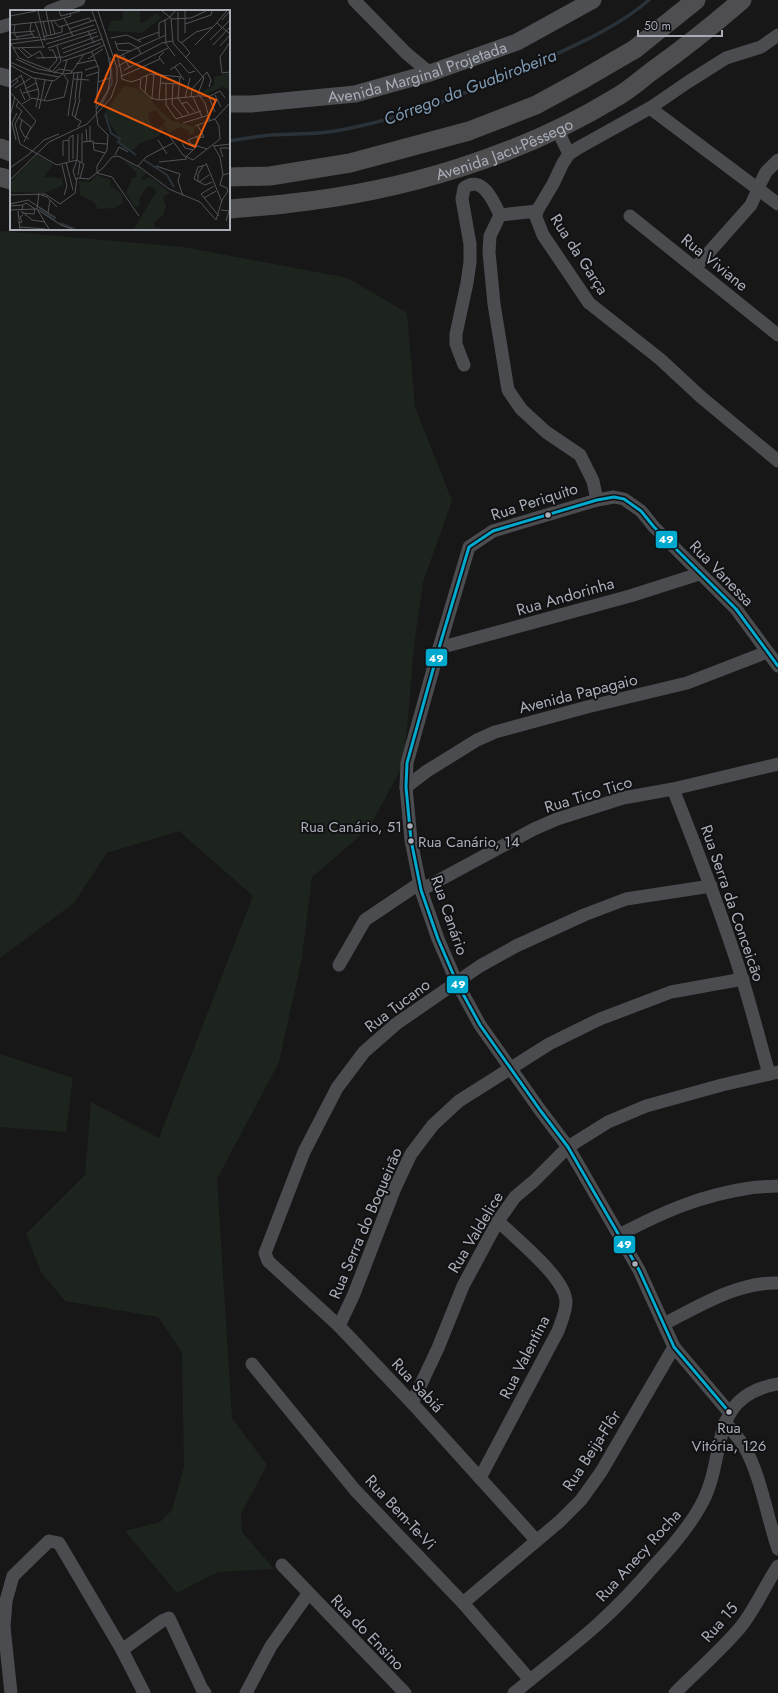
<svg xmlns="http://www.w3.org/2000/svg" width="778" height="1693" viewBox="0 0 778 1693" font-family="Jost,sans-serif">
	<rect width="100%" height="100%" fill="#171717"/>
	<g fill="#1d241e">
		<polygon points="0,231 183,247 348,278 407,313 415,407 452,501 423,582 414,646 404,763 369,828 312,877 302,958 279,1062 217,1179 232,1418 267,1465 241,1514 242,1532 274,1569 218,1572 177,1593 125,1531 160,1522 172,1510 184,1466 182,1352 158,1317 65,1301 41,1272 26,1234 85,1175 91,1102 159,1138 253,896 179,831 107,853 74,903 0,958"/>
		<polygon points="0,1054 73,1078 66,1132 0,1127"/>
	</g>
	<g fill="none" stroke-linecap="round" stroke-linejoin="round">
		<path stroke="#2a3239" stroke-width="3.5" d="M229,141C243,139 257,136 271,135C292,133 314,135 335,131C406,119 475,90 541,61C578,44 618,27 649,0"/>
		<g stroke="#4b4c50" stroke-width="13">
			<polyline points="354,0 406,53 430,73"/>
			<polyline points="50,11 79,0"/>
			<polyline points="0,27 11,24"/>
			<polyline points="778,35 761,47 726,58 688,82 650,108 578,148 569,154 563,163 553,184 537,211 536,217 543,235 589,303 660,359 701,397 778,461"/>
			<polyline points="650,108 778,204"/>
			<polyline points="557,129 569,154"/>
			<polyline points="537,211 500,215 490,236 489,252 494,304 508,390 521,409 546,432 580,455 593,481 597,500"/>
			<polyline points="630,216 778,335"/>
			<polyline points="695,268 751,205 762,180 766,172 778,160"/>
			<path d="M464,365L456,344V334L467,283L470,262V244L462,199L464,188C482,174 494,202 500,215"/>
			<polyline points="439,648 630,596 699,574"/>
			<polyline points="406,787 427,771 477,740 495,732 587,707 687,683 767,652"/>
			<path d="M673,789C698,852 722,914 742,978C752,1010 760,1042 769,1074"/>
			<polyline points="421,890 534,829 557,819 623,798 673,789 778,764"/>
			<polyline points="339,965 365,920 420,883"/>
			<path d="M619,1235C663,1212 701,1195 750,1188C759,1186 769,1187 778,1186"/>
			<path d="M664,1324C699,1306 737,1282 778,1283"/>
			<polyline points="339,1326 354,1294 395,1188 411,1154 433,1125 459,1101 549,1044 600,1019 671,992 743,979"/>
			<polyline points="252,1364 355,1490 463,1603 530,1680"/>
			<polyline points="412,1403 438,1348 463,1286 498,1221 515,1197 534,1181 568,1147 608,1122 646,1106 722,1085 778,1072"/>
			<polyline points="729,1412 674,1347 639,1270 568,1147 540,1110 480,1025 457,983 438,939 421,890 411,840 406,787 407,763 439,648 469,547 493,531 597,500 614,497 624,499 641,511 654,527 736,609 778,666"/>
			<path d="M725,1422C731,1430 739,1438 744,1446C761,1476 767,1517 778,1549"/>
			<path d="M480,1478L558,1331C561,1322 566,1312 566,1302C566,1278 515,1238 498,1221"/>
			<polyline points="536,1540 412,1403 339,1326 268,1261 265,1253 304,1152 337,1088 364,1052 396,1024 480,966 516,946 584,915 626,899 711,886"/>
			<polyline points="282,1565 405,1693"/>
			<polyline points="463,1603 560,1521 581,1500 601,1472 674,1347"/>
			<polyline points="122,1650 144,1693"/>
			<polyline points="11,1693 4,1627 6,1601 13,1576 49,1541 59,1543 122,1650 162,1621 169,1618 202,1689 205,1693"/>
			<polyline points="246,1693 271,1646 308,1594"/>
			<path d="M514,1693C542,1670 571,1648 598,1624C618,1606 636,1587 653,1567C671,1548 689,1527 701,1505C728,1457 706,1396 778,1384"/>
			<path d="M675,1693C696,1672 719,1652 739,1629C755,1610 764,1587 778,1566"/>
		</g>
		<g stroke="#4d4f52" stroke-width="17">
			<polyline points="0,76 11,79"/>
			<path id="s1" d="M229,104H251L355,94L430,73L517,42L593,0"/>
		</g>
		<g stroke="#4e4e51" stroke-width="19">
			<polyline points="0,148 11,152"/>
			<polyline points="0,177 11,180"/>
			<polyline points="229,177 270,176 350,163 469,131 536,105 580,81 635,49 696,0"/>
			<path id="s2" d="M229,209C250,207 271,206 292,203C403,191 520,156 615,98C628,91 640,80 652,71C683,49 713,25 742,0"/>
		</g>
		<defs>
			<polyline id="bus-1" points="729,1412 674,1347 639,1270 568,1147 540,1110 480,1025 457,983 438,939 421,890 411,840 406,787 407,763 439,648 469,547 493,531 597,500 614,497 624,499 641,511 654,527 736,609 778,666"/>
		</defs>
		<use href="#bus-1" stroke="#111113" stroke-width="6"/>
		<use href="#bus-1" stroke="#00a9ce" stroke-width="3"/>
	</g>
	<g fill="#a8adb8" stroke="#111113" stroke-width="1.5">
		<circle cx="548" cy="515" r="3.5"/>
		<circle cx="410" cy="826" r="3.5"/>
		<circle cx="411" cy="841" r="3.5"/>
		<circle cx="635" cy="1264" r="3.5"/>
		<circle cx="729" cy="1412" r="3.5"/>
	</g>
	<g text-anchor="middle" stroke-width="4" stroke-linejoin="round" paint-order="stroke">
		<g font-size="15" fill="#a8adb8" stroke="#111113" text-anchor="end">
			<text x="402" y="832">Rua Canário, 51</text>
			<text x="418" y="847" text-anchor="start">Rua Canário, 14</text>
			<text x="729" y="1433" text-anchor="middle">Rua<tspan x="729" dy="18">Vitória, 126</tspan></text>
		</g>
		<g font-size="16" fill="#a8adb8" stroke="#111113">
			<text dy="6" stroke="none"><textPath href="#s1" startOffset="192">Avenida Marginal Projetada</textPath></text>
			<text dy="6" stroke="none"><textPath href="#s2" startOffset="283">Avenida Jacu-Pêssego</textPath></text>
			<text transform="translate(580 254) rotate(57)" y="6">Rua da Garça</text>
			<text transform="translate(715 262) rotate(39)" y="6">Rua Viviane</text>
			<text transform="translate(534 501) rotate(-18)" y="6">Rua Periquito</text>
			<text transform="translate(722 573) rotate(46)" y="6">Rua Vanessa</text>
			<text transform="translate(565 596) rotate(-16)" y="6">Rua Andorinha</text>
			<text transform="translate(578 693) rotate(-14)" y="6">Avenida Papagaio</text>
			<text transform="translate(588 794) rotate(-17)" y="6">Rua Tico Tico</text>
			<text transform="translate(733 903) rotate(71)" y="6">Rua Serra da Conceicão</text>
			<text transform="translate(450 915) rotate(71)" y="6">Rua Canário</text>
			<text transform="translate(397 1005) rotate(-37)" y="6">Rua Tucano</text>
			<text transform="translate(365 1223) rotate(-67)" y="6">Rua Serra do Boqueirão</text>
			<text transform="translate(475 1232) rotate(-59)" y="6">Rua Valdelice</text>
			<text transform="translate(524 1357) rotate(-63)" y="6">Rua Valentina</text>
			<text transform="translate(418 1385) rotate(47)" y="6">Rua Sabiá</text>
			<text transform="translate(591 1450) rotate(-57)" y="6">Rua Beija-Flôr</text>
			<text transform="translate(401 1512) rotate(47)" y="6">Rua Bem-Te-Vi</text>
			<text transform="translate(638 1555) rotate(-48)" y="6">Rua Anecy Rocha</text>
			<text transform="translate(719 1622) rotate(-49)" y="6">Rua 15</text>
			<text transform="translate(368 1632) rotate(46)" y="6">Rua do Ensino</text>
		</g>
		<g font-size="17" font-style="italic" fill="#7f9bb3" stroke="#111113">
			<text transform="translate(470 87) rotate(-21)" y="6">Córrego da Guabirobeira</text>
		</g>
	</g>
	<g transform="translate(10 10)">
		<rect width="220" height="220" fill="#171717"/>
		<path d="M113,1H130V12L133,13L146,3L151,8L132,23L98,21L100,11L113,10ZM220,63V79L212,77L197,84L190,83L204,75V67ZM114,76L126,78L141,88L145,96L161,110L185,117L184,123L179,125V121L170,117L159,123L153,115L156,112L145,100L139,103L138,108L145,122L151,116L154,118L149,126L129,134L121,141L112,138L107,124L94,104ZM27,145L43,154L34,167L52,168L53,175L34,183L0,182V172ZM111,148L137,163L131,168L132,170L140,167L160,183L153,187L156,197L153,205L144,212L145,217L151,219H124L146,182L143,177L138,176L130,187L129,195L125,197L116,183L122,168L127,167L126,162ZM87,165L101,170L100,176L112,184L113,193L105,198L88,199L84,192L70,185L69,171L80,172Z" fill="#1d241e"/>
		<path fill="none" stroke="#2a3239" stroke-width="2" d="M92,94L102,72L100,47M95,104L101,123L110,129L108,132L126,145M134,150L157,165L164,177M29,198L45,210M50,213L65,219"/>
		<path fill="none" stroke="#515357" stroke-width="1" d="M28,1L35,31M36,1L41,25M49,1L51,6L70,1M82,1L98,45L101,62L98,80L86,100L88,115L98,125L97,140L87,156V163M152,1L161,8L163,33L194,68L188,84L195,93L200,111M175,1V23M168,2V30L171,33L186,22L203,17L217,1M0,6L26,1M54,8L63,26M161,9L181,8L196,1M41,10L45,24M43,10L49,17L79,8L81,11M155,10L156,34L165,46M212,10L220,1M33,11L37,26M21,12L20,21L25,28M25,12L34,38M207,13L220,24M5,14L4,23L8,29M175,14L201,5L202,1M0,15L48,10L61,6L60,4M59,19L85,10M78,21L84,33M0,23L25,21M6,27L23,24M33,27L52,22V16M149,27V13L159,8L165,1M101,28L117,25L131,32M0,30L29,27M128,30L149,22M200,30L220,10M105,31L108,40L121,41M0,32L9,48L42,61M220,32L210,47L212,63L220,62M172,33L180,43L175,48M0,34L44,28L84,15M36,34L86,19M106,34L119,33L128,38L131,44M185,35L202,18M203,35L220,17M210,36L220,25M3,38L33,37M8,38L18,48L30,41L34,49M12,38L22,46M38,38L87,22M52,39L88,26M82,42L89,59L86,98M154,42L149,47L154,54M53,43L92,29M107,43L112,66L150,49M113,45L119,57M107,47L156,25M26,48L54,47L91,33M6,49L28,59L54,64L72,62L69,89M78,49L93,39M53,51L81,42L94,35M0,52L23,62L49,67M66,54L85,50M0,55L23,68L44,71L53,64M108,56L152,33L162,31M165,57L174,70M39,59L47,50L43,40H39M75,60L88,56M114,60L158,38M160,60L170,53L179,63L185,61M43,61L51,51L47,36M44,63L49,59L62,61M61,63L74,44M53,64L57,50M11,65L20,88M111,65L112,69L121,72L130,69M76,66L89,62M170,67L168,88L179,104M172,67L140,64L131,68L130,78L141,88L149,90L188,86M25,68L29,83L26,97M64,69L79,70M88,72L100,68M0,73L12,65M150,73L169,74M156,73V95L166,109L191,101M163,73L162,94L173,107M0,78L8,71L6,68M5,78L21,68M10,79L15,90M15,79L26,73M0,82L26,111L20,120M13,83L29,79M135,83L137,65M205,85L211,97M189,86H200L210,81L215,88M181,87L182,79L197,62L201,70L199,77M183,87L192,107M199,87L205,102M142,88L144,63M175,88L180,68M65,89L68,63M149,90L151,64M9,91L6,96L12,101L5,114L10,134M34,91L42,71M12,94L22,88L37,91L54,87L58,71L54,65M171,94L177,92L185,102M29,99L35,70M0,106L5,87M58,106L64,63M8,107L21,117L14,132M65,107L62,105L66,89M12,109L10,118L14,126L19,129M173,113L199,105M80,116V132M185,116L205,109L220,93M68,117L71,111L65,108L70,89M76,119L77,132M158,124L173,145L183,150L210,129L209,116L205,109M193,124L178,130L181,134L197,139M186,128L194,127L188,116M6,130L2,113L7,103M148,130L157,144M73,132L83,131L84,140L95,143M83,133L97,134M172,133L175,138L183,140M10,134L47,155L67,150L74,154L70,168M203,135L210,147L213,165M204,136L220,134M105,145L109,137L118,142M17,146L34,130L49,124M53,146V131L59,130M213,147L210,138H220M175,148L187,136M59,151V128L63,125V149M56,152L63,180M72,152V123M149,152L177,149M196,153L212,192M52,155L57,176L54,185M196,155L188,157L184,169L195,175L202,172M128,156L136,147L163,133M146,156L170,164M0,158L18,145M87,163L102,167L129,206M170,164L168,171L173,186M68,165L70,152M0,170L39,132L77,114L101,88L107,71V58L88,1M66,170L63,161L67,150L68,124M188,172V164L193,156M189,172L199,165M204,176L191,184L209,206M29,183L27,199L39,219M0,185L35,184L50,194L65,183L67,168L79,169L93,158L102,147L108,146L131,158L159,179L190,192L206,210L212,190L218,181L217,178L210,175L211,171L213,165L220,163M31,185L37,187L47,197M194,188L206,181M0,194L18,190L46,208M0,196L13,195M12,199L13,195L16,193L25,199M0,200L27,199M28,200L51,215L62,219M211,200L219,201L216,211M8,201L10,219M11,201L22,210L35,212M12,203L24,204L25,199M38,203L40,190M8,213L12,212L10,207L13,205M9,217L36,219"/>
		<path fill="#e8590c" fill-opacity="0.15" stroke="#e8590c" stroke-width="2" d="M105,45L206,90L185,137L85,92Z"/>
		<rect width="220" height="220" fill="none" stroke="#a8adb8" stroke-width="2"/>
	</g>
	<g stroke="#111113" stroke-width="1.5">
		<rect x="655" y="530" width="23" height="19" rx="4" fill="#00a9ce"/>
		<rect x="425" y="648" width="23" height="19" rx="4" fill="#00a9ce"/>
		<rect x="446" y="975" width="23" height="19" rx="4" fill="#00a9ce"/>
		<rect x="613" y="1235" width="23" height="19" rx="4" fill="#00a9ce"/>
	</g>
	<g font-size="11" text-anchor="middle" font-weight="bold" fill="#fff">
		<text x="666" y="543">49</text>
		<text x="436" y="662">49</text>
		<text x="458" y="988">49</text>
		<text x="624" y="1248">49</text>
	</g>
	<path d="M638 30v6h84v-6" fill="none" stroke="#a8adb8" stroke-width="2"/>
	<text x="644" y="30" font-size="12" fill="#a8adb8" stroke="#111113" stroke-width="3" paint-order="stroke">50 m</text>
</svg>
